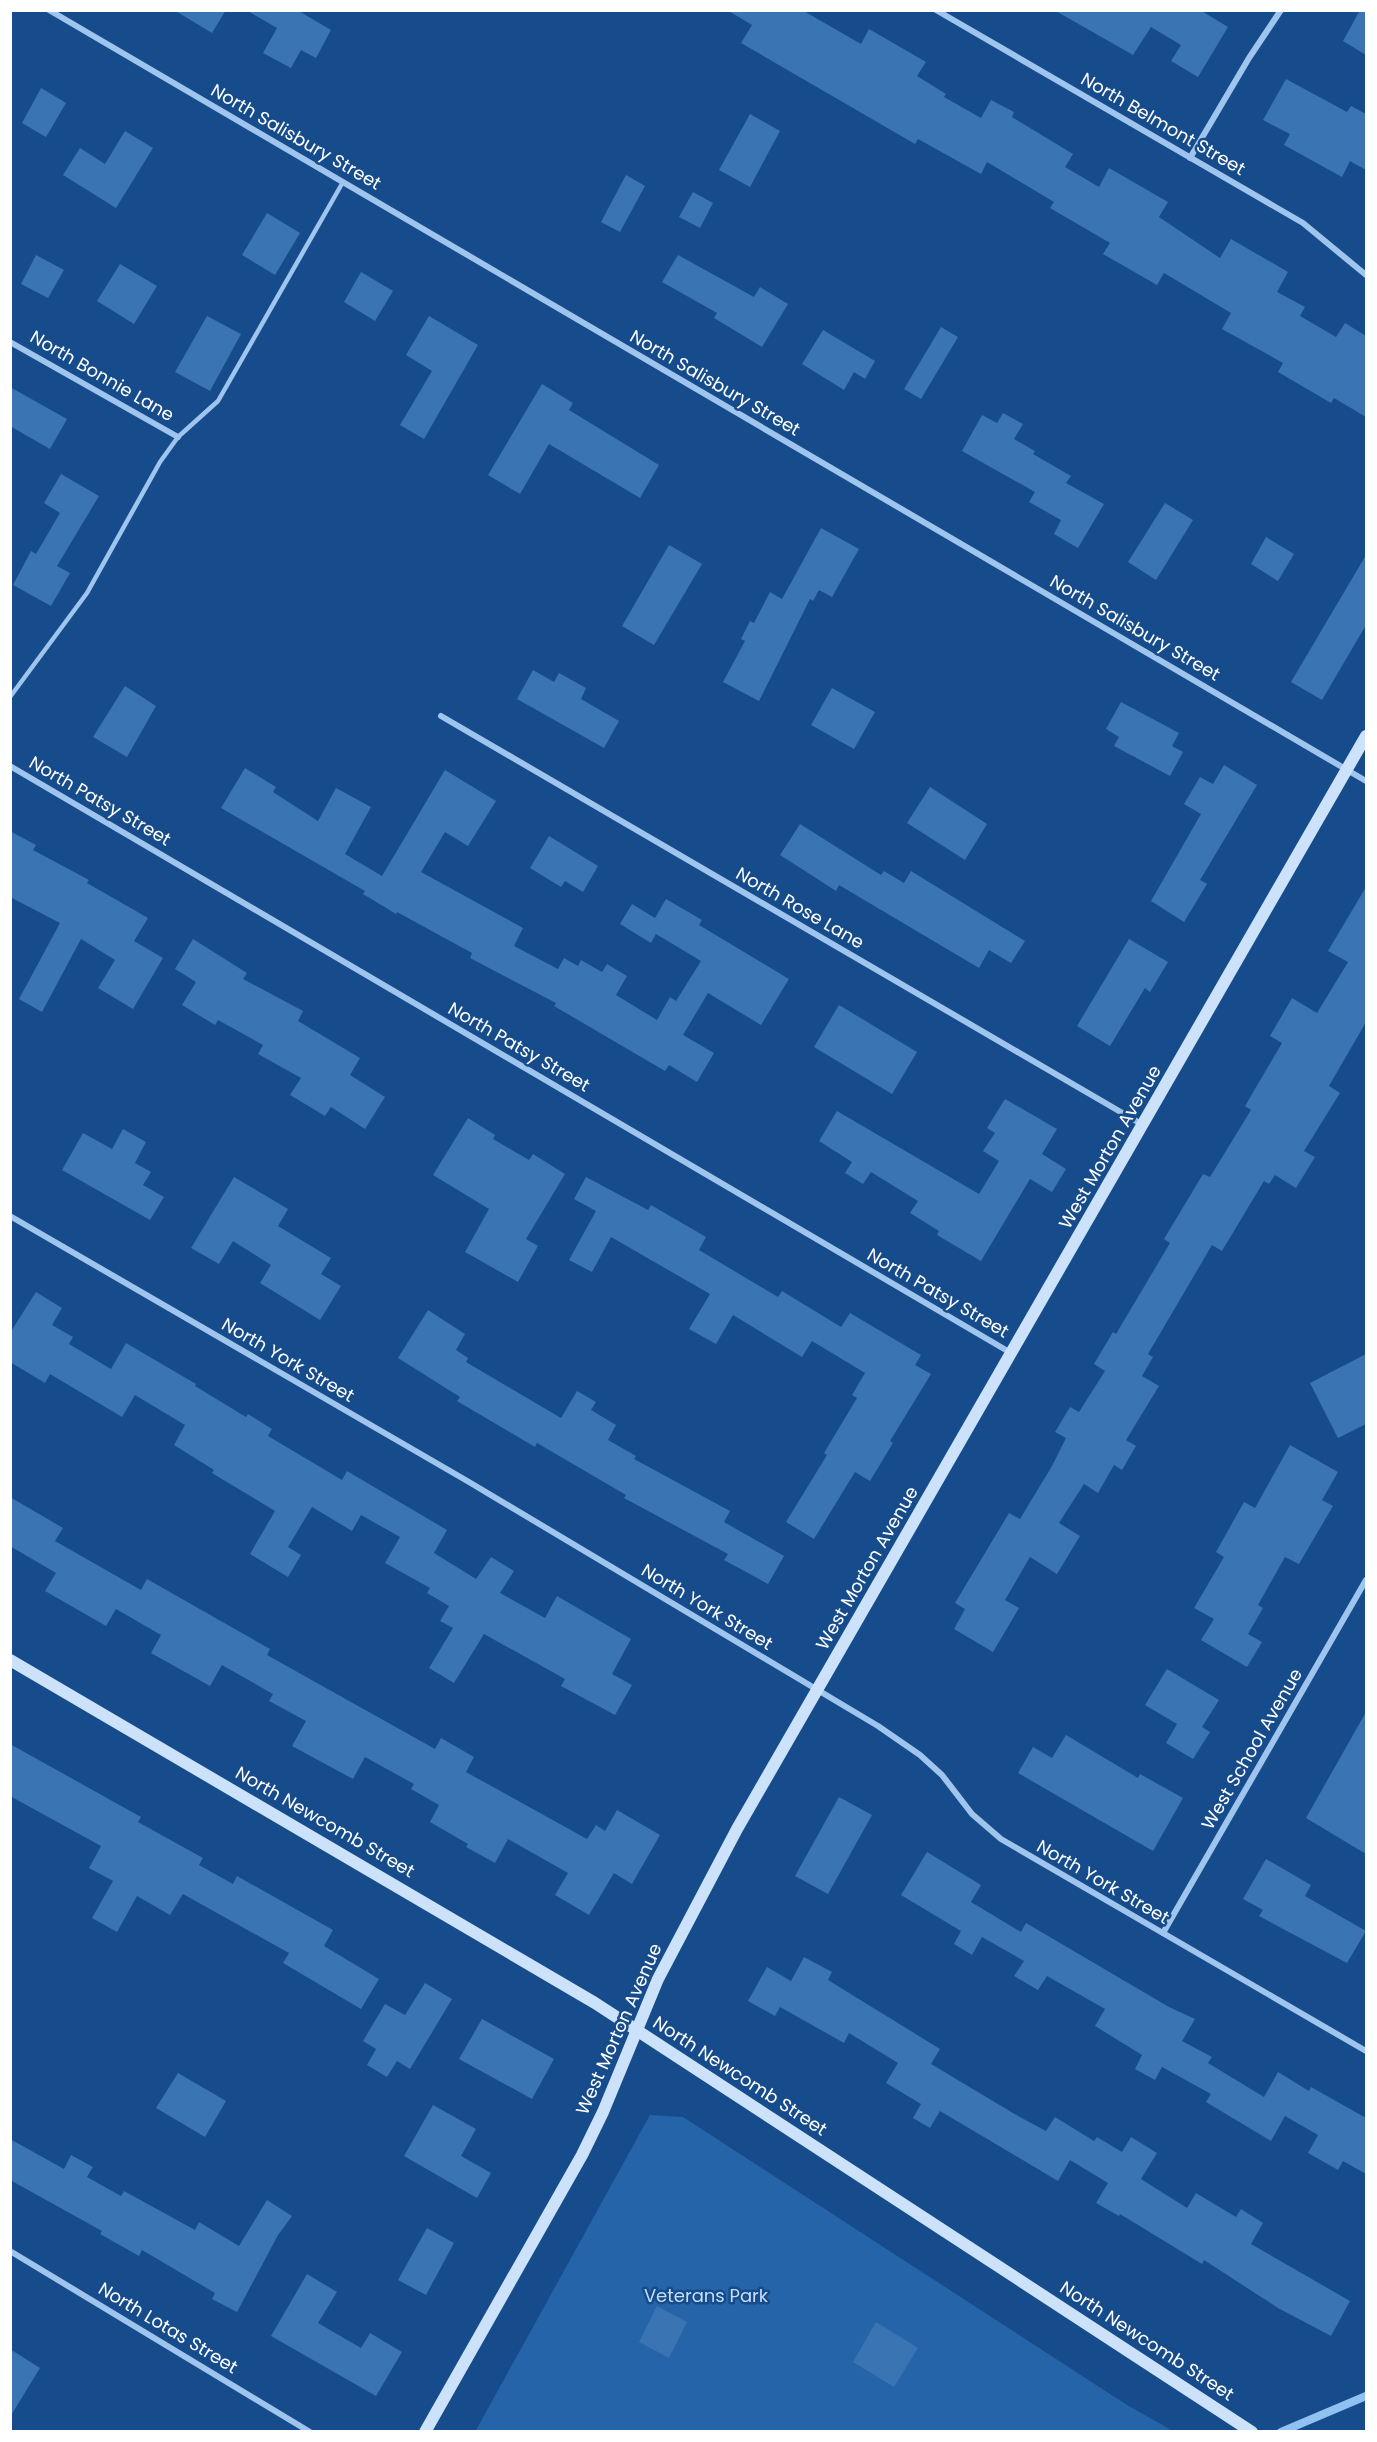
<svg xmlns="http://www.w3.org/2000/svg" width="1377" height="2442" viewBox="0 0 1377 2442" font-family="Poppins,sans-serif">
	<rect width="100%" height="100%" fill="#164c8b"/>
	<polygon fill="#2564a8" points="650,2115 683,2117 1127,2405 1173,2431 475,2432"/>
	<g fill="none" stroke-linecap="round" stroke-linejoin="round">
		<polyline stroke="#91c1f2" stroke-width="8" points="1281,2432 1366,2396"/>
	</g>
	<g fill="#3a74b2">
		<polygon points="174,10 226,10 212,33"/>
		<polygon points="246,10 297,10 331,30 316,58 301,50 291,68 263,53 277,28"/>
		<polygon points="727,10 802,10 861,44 869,29 926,62 917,76 946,94 944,97 981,118 991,100 1014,112 1012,117 1073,154 1065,167 1099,187 1109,168 1168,202 1159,217 1220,258 1231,239 1288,272 1277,292 1305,307 1300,316 1336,337 1345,323 1366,336 1366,417 1334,398 1331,403 1278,372 1283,363 1222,329 1231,313 1164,273 1157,285 1103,254 1110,243 1050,208 1054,202 987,162 981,174 918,139 915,144 741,43 752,25"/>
		<polygon points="1054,10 1200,10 1228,27 1198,77 1171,61 1181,45 1151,27 1133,55"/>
		<polygon points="1360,10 1366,10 1366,55 1343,41"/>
		<polygon points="1286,79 1347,112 1351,106 1366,114 1366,170 1350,161 1342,177 1284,145 1290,134 1263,120"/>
		<polygon points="41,88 66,103 46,137 22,123"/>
		<polygon points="750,114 780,131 750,187 719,170"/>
		<polygon points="125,131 153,148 116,208 63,175 80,148 105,164"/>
		<polygon points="626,175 645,186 620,232 601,222"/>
		<polygon points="693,192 713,203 700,228 679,217"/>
		<polygon points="267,213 300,233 275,275 242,255"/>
		<polygon points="36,255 64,270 48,298 21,284"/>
		<polygon points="678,255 754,297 760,287 788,304 762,347 714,318 717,313 662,282"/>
		<polygon points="120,264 157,286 134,324 97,301"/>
		<polygon points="361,272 393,291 375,321 344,302"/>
		<polygon points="207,316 241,334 210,391 175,372"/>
		<polygon points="429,316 478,345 424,439 400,425 432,371 406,355"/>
		<polygon points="941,327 958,337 921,399 904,389"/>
		<polygon points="823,330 875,361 865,379 854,372 844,390 802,364"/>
		<polygon points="542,384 573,403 569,410 659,465 640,498 549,444 520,494 488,475"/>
		<polygon points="10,387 67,419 50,449 10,426"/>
		<polygon points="1003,413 1023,424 1014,439 1035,451 1033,454 1071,476 1066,483 1104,504 1078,548 1054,534 1061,520 1029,502 1035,492 962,451 982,415 997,423"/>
		<polygon points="61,474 99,496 57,566 70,573 51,606 13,585 31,551 36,554 60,513 44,503"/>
		<polygon points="1165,503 1193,520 1156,580 1128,562"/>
		<polygon points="821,528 859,549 832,597 819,590 813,601 810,599 759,701 723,682 745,641 741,639 750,621 754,623 770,592 782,599"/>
		<polygon points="1266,537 1294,554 1278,581 1251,564"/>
		<polygon points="669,545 702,564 654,645 622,626"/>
		<polygon points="1366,555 1366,625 1322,700 1291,682"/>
		<polygon points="533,670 554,682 559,673 586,688 581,699 619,721 604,748 517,699"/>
		<polygon points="125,686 156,706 127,757 93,737"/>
		<polygon points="832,688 875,712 854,749 811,725"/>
		<polygon points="1121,702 1179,733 1172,746 1183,752 1170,776 1114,746 1119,737 1106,729"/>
		<polygon points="1224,765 1257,785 1200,880 1207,884 1184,922 1151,901 1201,814 1184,804 1200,777 1213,784"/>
		<polygon points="245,768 276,787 273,792 318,821 336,788 371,807 345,854 382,876 445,770 496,801 468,846 445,832 421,872 523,928 514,946 558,969 564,958 578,966 581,960 602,972 607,964 627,976 616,995 657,1020 670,997 676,1001 701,961 656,934 651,943 620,924 632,904 655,918 666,899 702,920 699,925 789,979 761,1025 708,993 683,1035 714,1053 697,1082 669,1065 665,1071 554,1006 556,1003 470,958 472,953 397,912 396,914 363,894 365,891 221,808"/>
		<polygon points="930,787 987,824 965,860 907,823"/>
		<polygon points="800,824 881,875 884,871 904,883 911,871 1025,941 1011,963 989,950 979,968 839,885 836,891 780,855"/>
		<polygon points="10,831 36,845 33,850 89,880 87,883 148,918 134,941 163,958 133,1009 98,988 115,960 81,939 42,1012 19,999 60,923 10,897"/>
		<polygon points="549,836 598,866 583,892 565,881 561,887 530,868"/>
		<polygon points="1366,887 1366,1022 1329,1086 1340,1093 1304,1151 1315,1157 1296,1188 1275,1175 1269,1184 1264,1181 1222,1251 1212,1245 1148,1354 1153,1357 1142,1376 1159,1386 1126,1440 1136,1446 1122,1470 1114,1465 1098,1493 1084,1484 1059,1523 1080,1536 1057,1574 1030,1557 1005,1600 1019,1608 993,1652 954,1629 965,1609 955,1603 1009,1513 1020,1519 1052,1466 1066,1438 1055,1432 1070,1407 1079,1412 1105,1371 1094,1364 1113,1332 1116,1334 1170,1243 1164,1239 1203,1174 1210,1177 1251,1110 1245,1106 1282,1043 1270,1036 1292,998 1317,1013 1348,962 1328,951"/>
		<polygon points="193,939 247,973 243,979 303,1011 298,1021 360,1058 350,1075 385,1097 365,1129 331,1107 325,1116 290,1095 301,1078 258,1054 263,1045 218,1020 215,1025 182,1005 196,982 175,969"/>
		<polygon points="1129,939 1168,962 1150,992 1145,988 1110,1046 1077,1026"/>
		<polygon points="839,1005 917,1052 892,1094 814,1047"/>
		<polygon points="1005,1099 1057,1129 1042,1154 1066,1169 1052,1192 1030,1179 981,1261 937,1235 939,1231 910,1213 918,1201 871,1172 863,1184 845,1173 852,1162 819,1141 837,1111 979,1194 999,1161 983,1151 995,1133 987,1128"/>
		<polygon points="468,1118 495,1135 493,1139 529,1160 533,1154 565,1174 526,1239 538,1246 518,1282 465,1252 489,1209 433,1175"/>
		<polygon points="123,1129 146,1142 135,1163 151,1172 143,1185 164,1197 150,1220 62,1170 83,1133 112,1149"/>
		<polygon points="234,1177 288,1209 278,1226 331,1258 321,1274 341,1286 320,1320 260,1283 271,1265 233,1241 219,1264 191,1248"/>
		<polygon points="586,1177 648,1210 651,1205 706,1237 699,1250 778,1297 782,1291 841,1327 850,1313 921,1355 915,1365 931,1374 890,1441 893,1443 870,1481 855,1472 814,1539 786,1522 827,1455 824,1453 857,1398 852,1395 865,1373 812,1341 802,1357 733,1315 716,1344 689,1329 710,1294 611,1237 592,1272 569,1260 596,1211 574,1199"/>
		<polygon points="36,1292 62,1308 52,1325 73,1337 69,1344 111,1369 126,1343 196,1384 195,1386 246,1417 248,1414 272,1429 268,1436 342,1480 347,1471 447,1530 434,1553 476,1579 491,1557 514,1571 500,1593 545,1618 557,1596 631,1639 612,1674 632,1685 615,1715 561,1686 565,1679 484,1634 454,1683 429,1668 453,1628 440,1621 449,1606 427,1593 430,1588 385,1563 400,1537 361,1515 352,1531 312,1507 288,1547 301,1555 288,1577 250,1554 275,1511 212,1473 214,1470 174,1445 185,1425 135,1395 122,1417 50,1374 45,1383 10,1362 10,1333"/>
		<polygon points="428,1310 465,1334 456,1350 468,1358 466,1362 561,1418 577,1391 596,1402 591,1410 616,1425 608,1440 636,1456 634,1459 730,1511 724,1522 784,1556 768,1584 724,1560 728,1554 624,1498 626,1495 537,1443 535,1447 457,1401 460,1397 398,1358"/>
		<polygon points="1366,1354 1366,1424 1338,1438 1310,1383"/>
		<polygon points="1290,1445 1338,1472 1322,1500 1333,1506 1299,1564 1285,1557 1258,1605 1263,1608 1248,1634 1262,1642 1247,1667 1201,1640 1214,1619 1194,1608 1224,1557 1216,1552 1244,1502 1255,1508"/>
		<polygon points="10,1497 63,1528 55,1541 141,1590 147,1579 270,1649 267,1655 435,1749 441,1738 474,1757 466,1772 587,1839 596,1825 605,1831 617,1810 660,1835 632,1884 614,1873 589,1915 555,1895 568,1873 508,1839 495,1863 466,1847 468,1844 430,1822 439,1805 411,1789 414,1784 365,1757 353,1779 292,1746 306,1721 269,1701 273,1694 222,1665 210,1686 151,1653 161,1635 116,1609 106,1626 45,1591 56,1573 10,1546"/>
		<polygon points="1167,1669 1219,1700 1202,1727 1210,1732 1193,1759 1166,1743 1177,1724 1145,1705"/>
		<polygon points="1366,1712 1366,1854 1306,1818"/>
		<polygon points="1066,1735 1138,1778 1140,1774 1183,1798 1153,1851 1018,1773 1033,1747 1052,1758"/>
		<polygon points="10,1744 141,1817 138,1822 203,1858 199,1865 233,1884 237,1876 333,1930 324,1946 379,1979 361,2009 283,1963 289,1953 183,1894 170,1915 137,1896 117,1932 92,1918 113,1881 89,1868 101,1846 10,1796"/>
		<polygon points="839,1797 872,1815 828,1894 795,1876"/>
		<polygon points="927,1852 981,1885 971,1902 1021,1932 1026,1923 1169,2007 1195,2019 1182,2041 1212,2057 1208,2063 1264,2097 1278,2072 1309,2091 1311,2087 1366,2118 1366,2174 1343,2161 1338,2170 1308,2153 1318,2135 1285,2116 1271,2141 1206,2102 1211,2094 1162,2067 1155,2080 1135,2069 1142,2055 1095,2026 1105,2009 1047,1976 1038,1990 1014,1976 1024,1961 982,1937 972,1955 954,1944 961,1931 901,1895"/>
		<polygon points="1266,1859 1311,1885 1305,1896 1366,1931 1347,1963 1259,1916 1263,1910 1243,1899"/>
		<polygon points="804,1957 832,1972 828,1980 940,2049 931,2064 1018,2116 1046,2131 1055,2117 1094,2141 1097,2137 1122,2152 1131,2137 1157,2153 1141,2179 1187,2208 1196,2193 1236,2217 1241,2209 1263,2223 1251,2244 1350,2301 1331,2336 1278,2308 1204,2260 1202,2264 1120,2214 1119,2216 1096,2203 1108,2183 1070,2160 1058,2181 940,2111 930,2128 913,2118 921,2104 886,2083 898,2063 849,2033 844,2043 780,2007 775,2016 748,2001 767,1967 791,1981"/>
		<polygon points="425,1983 452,1999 410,2069 397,2061 387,2077 367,2065 376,2049 363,2041 385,2004 405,2015"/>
		<polygon points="482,2019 554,2059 532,2099 459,2059"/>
		<polygon points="178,2073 226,2101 205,2137 156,2108"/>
		<polygon points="433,2105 476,2129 461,2156 491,2173 477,2198 404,2156"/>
		<polygon points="10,2139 64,2169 71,2155 93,2167 87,2177 121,2196 124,2191 195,2230 199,2222 239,2246 267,2200 292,2216 278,2235 237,2312 212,2299 215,2293 142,2250 139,2256 100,2234 102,2231 10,2180"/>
		<polygon points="427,2228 454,2243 426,2295 398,2280"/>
		<polygon points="307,2274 337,2292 318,2323 361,2348 370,2333 402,2352 376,2396 271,2336"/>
		<polygon points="657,2306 687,2322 669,2358 639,2342"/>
		<polygon points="876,2322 918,2348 894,2387 853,2362"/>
		<polygon points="10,2349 40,2368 10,2417"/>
	</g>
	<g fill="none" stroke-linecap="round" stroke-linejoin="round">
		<polyline stroke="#9fc5ef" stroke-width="4.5" points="10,697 87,593 160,462 178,437 218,401 343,182"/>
		<g stroke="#9fc5ef" stroke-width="6">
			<polyline points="49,10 1366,781"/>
			<polyline points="936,10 1303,223 1366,275"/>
			<polyline points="1190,158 1249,58 1281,10"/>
			<polyline points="10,342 178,437"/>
			<polyline points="441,716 1143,1125"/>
			<polyline points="10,766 1011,1353"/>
			<polyline points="10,1216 469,1482 878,1726 920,1755 942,1775 972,1814 1001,1839 1366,2051"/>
			<polyline points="1163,1933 1366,1580"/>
			<polyline points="10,2251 310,2432"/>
		</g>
		<g stroke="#cce2fa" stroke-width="12">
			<polyline points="10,1660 595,2003 1252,2432"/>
			<polyline points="425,2432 582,2155 603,2112 658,1979 737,1829 1366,736"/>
		</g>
	</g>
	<g text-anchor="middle" stroke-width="5" stroke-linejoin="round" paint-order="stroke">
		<g font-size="18" fill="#fff" stroke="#164c8b">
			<text transform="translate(1163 124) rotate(30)" y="6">North Belmont Street</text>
			<text transform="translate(296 137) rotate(30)" y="6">North Salisbury Street</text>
			<text transform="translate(102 376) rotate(30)" y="6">North Bonnie Lane</text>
			<text transform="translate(715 383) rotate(30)" y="6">North Salisbury Street</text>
			<text transform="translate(1135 628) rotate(30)" y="6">North Salisbury Street</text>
			<text transform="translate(100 801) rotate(30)" y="6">North Patsy Street</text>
			<text transform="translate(800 908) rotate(30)" y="6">North Rose Lane</text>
			<text transform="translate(519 1047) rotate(30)" y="6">North Patsy Street</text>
			<text transform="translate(1110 1147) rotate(-60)" y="6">West Morton Avenue</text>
			<text transform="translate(938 1293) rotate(30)" y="6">North Patsy Street</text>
			<text transform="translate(288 1360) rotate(30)" y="6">North York Street</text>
			<text transform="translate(867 1568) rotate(-60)" y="6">West Morton Avenue</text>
			<text transform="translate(707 1607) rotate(31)" y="6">North York Street</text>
			<text transform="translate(1252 1749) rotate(-60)" y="6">West School Avenue</text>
			<text transform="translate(325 1822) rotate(30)" y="6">North Newcomb Street</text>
			<text transform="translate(1103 1882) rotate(30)" y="6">North York Street</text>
			<text transform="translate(619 2029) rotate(-66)" y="6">West Morton Avenue</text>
			<text transform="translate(740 2076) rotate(33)" y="6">North Newcomb Street</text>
			<text transform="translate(168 2328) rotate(31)" y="6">North Lotas Street</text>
			<text transform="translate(1147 2341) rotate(33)" y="6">North Newcomb Street</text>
		</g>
		<g font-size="18" fill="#c5dffb" stroke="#164c8b">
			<text x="706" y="2302">Veterans Park</text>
		</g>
	</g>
	<rect width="1377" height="2442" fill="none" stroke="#ffffff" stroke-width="24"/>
</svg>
